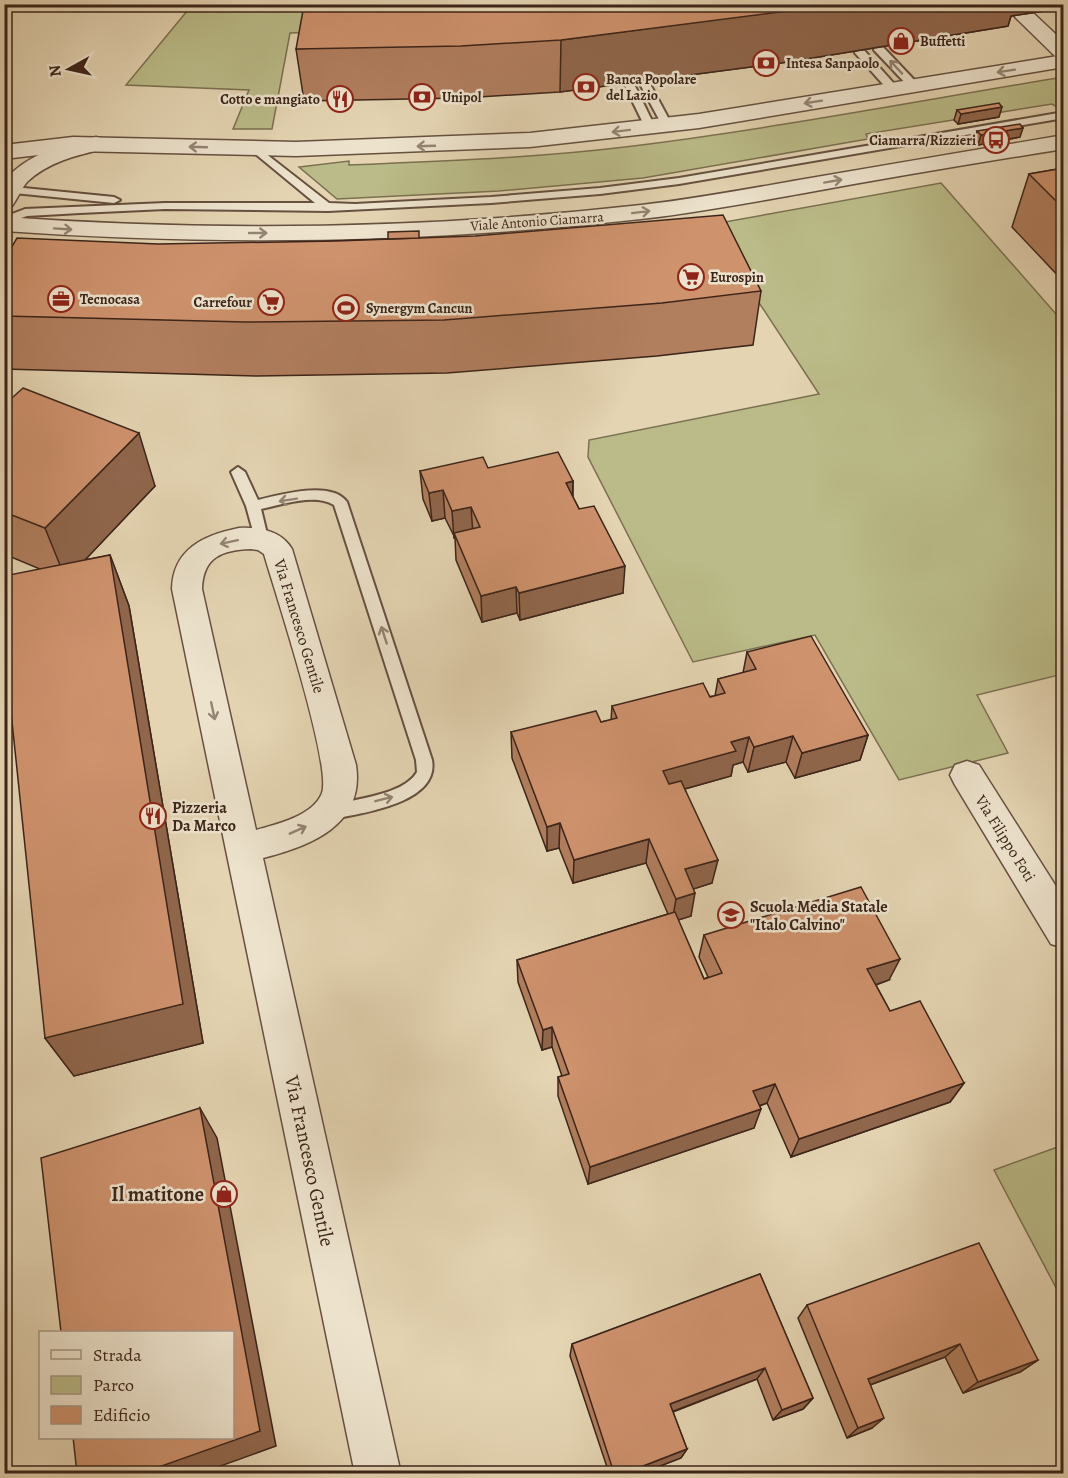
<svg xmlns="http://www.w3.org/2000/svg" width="1068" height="1478" viewBox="0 0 1068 1478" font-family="Alegreya,serif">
	<rect width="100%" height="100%" fill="#e4d4b2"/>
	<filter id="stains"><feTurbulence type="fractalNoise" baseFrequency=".00333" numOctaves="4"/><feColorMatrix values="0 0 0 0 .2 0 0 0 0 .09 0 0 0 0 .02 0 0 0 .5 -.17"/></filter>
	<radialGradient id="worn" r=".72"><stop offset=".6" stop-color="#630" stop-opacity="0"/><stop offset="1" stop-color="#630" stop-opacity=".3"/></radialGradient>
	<g fill="#babb88" stroke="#7b7051" stroke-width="1.5">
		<polygon points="192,5 490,5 501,25 290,33 272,129 233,129 249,90 126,85"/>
		<path d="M1063,77V106L1057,107L1052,104L866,134L868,139L643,178L499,191L337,199L299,167L349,161V165C441,161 534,158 625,147C772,129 918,101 1063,77Z"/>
		<polygon points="941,183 1063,322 1063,674 977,695 1008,753 899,780 815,635 693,662 588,457 589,440 819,394 708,225"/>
		<polygon points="1063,1145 1064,1145 1063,1301 994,1170"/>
	</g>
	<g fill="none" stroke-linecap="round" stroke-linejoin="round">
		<defs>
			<g id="service">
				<polygon points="874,46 882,46 918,84 918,88 910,88 874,50"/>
				<polygon points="855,49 863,49 897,87 897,91 889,91 855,53"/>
				<polygon points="645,81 650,84 672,125 671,127 663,127 662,125 640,84"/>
				<polygon points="630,83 635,86 655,127 654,129 646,129 645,127 625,86"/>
				<polygon points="1064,112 1064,118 679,184 600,194 491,203 328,211 165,209 80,213 27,216 4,224 4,217 25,209 165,203 315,203 252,151 252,147 256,146 329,203 355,204 491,197 600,188 679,178"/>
				<polygon points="4,186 114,197 120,200 114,203 4,192"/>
				<path d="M238,467L245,472L258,500C280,495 331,480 347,502L432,760C440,804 358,814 328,820L322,818L319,813L322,808C347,799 403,797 417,772L416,760L334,505C314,493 282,505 261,509L268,538L266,542H256L246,506L231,472Z"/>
			</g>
			<g id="minor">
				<polygon points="1023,8 1030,10 1064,42 1064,60 1057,58 1016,18 1013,14 1016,10"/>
				<path d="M96,137L104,139L107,144L104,149C77,155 48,162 27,182C21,189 18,198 12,206L4,208V181C28,153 62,145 96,137Z"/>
				<path d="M239,528C259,527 281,530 292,549L356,765C365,825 311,846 263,858L401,1474H355L172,589C173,549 204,535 239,528ZM251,549L258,550L264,554C275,592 332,765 322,793C313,816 277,824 256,830L202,589C203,557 222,550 251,549Z"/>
				<polygon points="967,761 979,765 1064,899 1064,948 1051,944 955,785 950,775 955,765"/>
			</g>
			<g id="tertiary">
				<polygon points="1064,55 1064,67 699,128 530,147 296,156 73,151 4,159 4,145 73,137 296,142 530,133 699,114"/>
				<path d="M1064,135V149C975,163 887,178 799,194C747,203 694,213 641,219C429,243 217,246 4,231V217C217,232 429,229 641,205C694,199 747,189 799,180C887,165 975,150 1064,135Z"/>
			</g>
		</defs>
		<use href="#service" stroke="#665040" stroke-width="4"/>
		<use href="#minor" stroke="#665040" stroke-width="3"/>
		<use href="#tertiary" stroke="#665040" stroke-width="3"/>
		<use href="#service" fill="#ede3cd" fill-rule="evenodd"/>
		<use href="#minor" fill="#ede3cd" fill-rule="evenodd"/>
		<use href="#tertiary" fill="#ede3cd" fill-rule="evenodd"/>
	</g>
	<g fill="#b17e5e" stroke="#3c241a" stroke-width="1.5">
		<polygon points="1064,4 1064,8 1011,16 1008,26 788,62 560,92 463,98 304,101 296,49"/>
		<polygon points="957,110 999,117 958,124 954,120"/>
		<polygon points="977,131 1020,137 978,145 974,141"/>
		<polygon points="1064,168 1064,282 1012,227 1029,174"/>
		<polygon points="419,238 761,291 753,345 657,356 447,373 256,376 4,369 4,260 336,241"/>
		<polygon points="4,405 155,486 85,560 110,555 129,606 203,1043 74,1076 45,1038 40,569 4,554"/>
		<polygon points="488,468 573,481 573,497 623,593 520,620 517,613 482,622 456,560 455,538 445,518 432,521 423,499 420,471"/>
		<polygon points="747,652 868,735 860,760 795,778 786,762 748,772 743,762 733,765 731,776 685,789 712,883 693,889 691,916 678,920 704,979 708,977 699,957 704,935 889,980 876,985 890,1011 964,1083 950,1102 791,1157 767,1103 760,1106 754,1128 588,1184 558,1096 558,1077 562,1076 552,1047 542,1050 518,982 517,960 668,914 646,863 573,883 559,848 547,851 512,758 511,732 601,722 611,720 612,706 715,696 718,679 743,673"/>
		<polygon points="760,1274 813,1398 803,1409 773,1420 757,1379 673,1412 687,1449 681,1458 642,1473 609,1473 570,1356 572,1344"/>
		<polygon points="807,1305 1038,1360 1020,1372 963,1393 945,1357 870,1385 872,1428 847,1438 798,1318"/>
	</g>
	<g fill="#90664c" stroke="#3c241a" stroke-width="1.5">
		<polygon points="835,4 1064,4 1064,8 1011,16 1008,26 788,62 560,92 561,40"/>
		<polygon points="1002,107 999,117 958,124 961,114"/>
		<polygon points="1023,128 1020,137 978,145 981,135"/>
		<polygon points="139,433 155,486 66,580 45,528"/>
		<polygon points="573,481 572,509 566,483"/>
		<polygon points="443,490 445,518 432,521 429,493"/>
		<polygon points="471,507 473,534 454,533 454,539 452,511"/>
		<polygon points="110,555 129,606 203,1043 74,1076 45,1038"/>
		<polygon points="625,566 623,593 520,620 519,593"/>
		<polygon points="516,587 517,613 482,622 481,596"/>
		<polygon points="868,735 860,760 795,778 802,753"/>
		<polygon points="793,736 786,762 748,772 754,747"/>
		<polygon points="749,737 743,762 733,765 731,776 659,796 663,771 731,742"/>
		<polygon points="560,823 559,848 547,851 547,827"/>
		<polygon points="649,839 646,863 573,883 574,860"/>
		<polygon points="718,860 712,883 681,893 685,869"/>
		<polygon points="695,893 691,916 672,922 676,899"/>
		<polygon points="900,959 889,980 857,991 867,969"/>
		<polygon points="552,1027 552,1047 542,1050 543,1030"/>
		<polygon points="964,1083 950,1102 791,1157 799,1139"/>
		<polygon points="775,1084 767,1103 746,1110 753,1091"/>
		<polygon points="200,1108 217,1138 276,1446 201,1473 142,1473"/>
		<polygon points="761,1109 754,1128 588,1184 590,1167"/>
		<polygon points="960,1344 945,1357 856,1390 868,1379"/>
		<polygon points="1038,1360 1020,1372 963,1393 978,1382"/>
		<polygon points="765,1368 757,1379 666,1414 670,1404"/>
		<polygon points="813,1398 803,1409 773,1420 782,1410"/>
		<polygon points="884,1418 872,1428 847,1438 858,1428"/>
		<polygon points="687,1449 681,1458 642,1473 625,1473"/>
	</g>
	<g fill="#ce926d" stroke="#3c241a" stroke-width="1.5">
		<polygon points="835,4 796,10 561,40 461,46 296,49 304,5"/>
		<polygon points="999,103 1002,107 961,114 957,110"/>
		<polygon points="1020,124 1023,128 981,135 977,131"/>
		<polygon points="1064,168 1064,209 1029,174"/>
		<polygon points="723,215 761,291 662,303 444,320 245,322 4,316 4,260 17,238 158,244 336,241 475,236"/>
		<polygon points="419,231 419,238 388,239 388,232"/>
		<polygon points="23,388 139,433 45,528 4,512 4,405"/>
		<polygon points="558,452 573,481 566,483 579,509 594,506 625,566 519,593 516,587 481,596 454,533 480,527 471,507 452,511 443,490 429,493 420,471 483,457 488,468"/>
		<polygon points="110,555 183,1004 45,1038 4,645 4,576"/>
		<polygon points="811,636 868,735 802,753 793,736 754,747 749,737 731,742 736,751 663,771 669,784 681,781 718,860 685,869 695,893 676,899 649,839 574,860 560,823 547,827 511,732 596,711 601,722 617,718 612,706 703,683 710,697 725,693 718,679 756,669 747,652"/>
		<polygon points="861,887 900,959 867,969 890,1011 920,1001 964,1083 799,1139 775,1084 753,1091 761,1109 590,1167 558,1077 569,1074 552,1027 543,1030 517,960 675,912 704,979 722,973 704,935"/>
		<polygon points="200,1108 260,1431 142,1473 77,1473 73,1437 232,1437 232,1332 61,1332 41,1158"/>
		<polygon points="979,1243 1038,1360 978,1382 960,1344 868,1379 884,1418 858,1428 807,1305"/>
		<polygon points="760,1274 813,1398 782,1410 765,1368 670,1404 687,1449 625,1473 614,1473 572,1344"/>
	</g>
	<defs><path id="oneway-shaft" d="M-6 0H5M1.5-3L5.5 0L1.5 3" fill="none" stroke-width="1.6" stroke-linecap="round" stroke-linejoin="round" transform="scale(1.5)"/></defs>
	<g stroke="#948474">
		<use href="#oneway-shaft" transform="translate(896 67) rotate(-133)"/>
		<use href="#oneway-shaft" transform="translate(1006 71) rotate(171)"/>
		<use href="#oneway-shaft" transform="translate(813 102) rotate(171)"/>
		<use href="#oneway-shaft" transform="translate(621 131) rotate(173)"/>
		<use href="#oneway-shaft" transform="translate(426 146) rotate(178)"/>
		<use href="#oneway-shaft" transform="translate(198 147) rotate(-178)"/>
		<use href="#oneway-shaft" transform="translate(833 181) rotate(-10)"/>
		<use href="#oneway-shaft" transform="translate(641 212) rotate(-7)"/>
		<use href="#oneway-shaft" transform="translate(63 229) rotate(4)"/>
		<use href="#oneway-shaft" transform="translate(258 233)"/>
		<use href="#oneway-shaft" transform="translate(288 500) rotate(171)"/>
		<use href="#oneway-shaft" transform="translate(229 542) rotate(168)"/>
		<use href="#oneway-shaft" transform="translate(384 635) rotate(-108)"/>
		<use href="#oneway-shaft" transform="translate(213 711) rotate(78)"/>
		<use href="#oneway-shaft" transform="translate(384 799) rotate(-14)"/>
		<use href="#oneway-shaft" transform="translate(298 830) rotate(-24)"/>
	</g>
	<defs>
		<symbol id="shop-ring" viewBox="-11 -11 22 22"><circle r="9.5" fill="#ede3cd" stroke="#8f2418" stroke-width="1.5"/><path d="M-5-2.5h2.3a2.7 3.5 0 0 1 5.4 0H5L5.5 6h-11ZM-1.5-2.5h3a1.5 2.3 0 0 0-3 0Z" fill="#8f2418"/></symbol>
		<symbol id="bank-ring" viewBox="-11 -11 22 22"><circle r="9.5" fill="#ede3cd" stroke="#8f2418" stroke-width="1.5"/><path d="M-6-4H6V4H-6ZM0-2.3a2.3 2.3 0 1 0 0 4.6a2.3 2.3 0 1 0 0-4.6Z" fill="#8f2418"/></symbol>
		<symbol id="restaurant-ring" viewBox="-11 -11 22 22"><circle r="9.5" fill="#ede3cd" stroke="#8f2418" stroke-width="1.5"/><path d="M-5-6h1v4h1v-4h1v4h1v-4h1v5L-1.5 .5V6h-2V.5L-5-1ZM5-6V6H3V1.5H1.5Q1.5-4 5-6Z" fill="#8f2418"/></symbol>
		<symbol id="bus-ring" viewBox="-11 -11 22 22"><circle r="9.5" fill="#ede3cd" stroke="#8f2418" stroke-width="1.5"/><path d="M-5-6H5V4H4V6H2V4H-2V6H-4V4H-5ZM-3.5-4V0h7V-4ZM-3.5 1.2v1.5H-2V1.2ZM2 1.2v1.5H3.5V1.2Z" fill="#8f2418"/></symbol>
		<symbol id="supermarket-ring" viewBox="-11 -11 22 22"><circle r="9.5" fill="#ede3cd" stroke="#8f2418" stroke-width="1.5"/><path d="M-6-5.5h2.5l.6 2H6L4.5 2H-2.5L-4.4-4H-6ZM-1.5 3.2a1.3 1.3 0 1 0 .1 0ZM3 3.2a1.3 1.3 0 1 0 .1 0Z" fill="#8f2418"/></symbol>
		<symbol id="office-ring" viewBox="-11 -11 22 22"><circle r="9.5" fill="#ede3cd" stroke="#8f2418" stroke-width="1.5"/><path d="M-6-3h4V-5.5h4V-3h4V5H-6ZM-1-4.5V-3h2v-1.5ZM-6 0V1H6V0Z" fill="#8f2418"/></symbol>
		<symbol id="stadium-ring" viewBox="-11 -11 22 22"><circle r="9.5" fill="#ede3cd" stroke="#8f2418" stroke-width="1.5"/><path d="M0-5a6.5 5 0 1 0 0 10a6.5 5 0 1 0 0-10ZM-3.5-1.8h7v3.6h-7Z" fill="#8f2418"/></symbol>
		<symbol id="school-ring" viewBox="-11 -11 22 22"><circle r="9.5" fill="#ede3cd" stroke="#8f2418" stroke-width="1.5"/><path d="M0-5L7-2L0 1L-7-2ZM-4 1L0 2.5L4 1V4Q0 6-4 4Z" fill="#8f2418"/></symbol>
	</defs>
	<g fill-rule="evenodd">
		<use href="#shop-ring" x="886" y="26" width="30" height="30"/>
		<use href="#bank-ring" x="751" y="48" width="30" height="30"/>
		<use href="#bank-ring" x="571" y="72" width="30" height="30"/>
		<use href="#bank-ring" x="407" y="82" width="30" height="30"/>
		<use href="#restaurant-ring" x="325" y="84" width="30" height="30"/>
		<use href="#bus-ring" x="981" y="125" width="30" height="30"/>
		<use href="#supermarket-ring" x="676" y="262" width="30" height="30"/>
		<use href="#office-ring" x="46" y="284" width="30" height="30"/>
		<use href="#supermarket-ring" x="256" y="287" width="30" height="30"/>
		<use href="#stadium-ring" x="331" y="293" width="30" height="30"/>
		<use href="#restaurant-ring" x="138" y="801" width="30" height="30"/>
		<use href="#school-ring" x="716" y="900" width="30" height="30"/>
		<use href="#shop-ring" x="209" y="1179" width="30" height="30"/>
	</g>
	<g text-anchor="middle" stroke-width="5" stroke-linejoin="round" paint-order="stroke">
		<g font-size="14" font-weight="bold" fill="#3c241a" stroke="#ede3cd" text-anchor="start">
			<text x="920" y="46">Buffetti</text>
			<text x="786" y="68">Intesa Sanpaolo</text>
			<text x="606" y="84">Banca Popolare<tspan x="606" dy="16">del Lazio</tspan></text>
			<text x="442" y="102">Unipol</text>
			<text x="320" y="104" text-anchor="end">Cotto e mangiato</text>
			<text x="976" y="145" text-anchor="end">Ciamarra/Rizzieri</text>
			<text x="710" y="282">Eurospin</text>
			<text x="80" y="304">Tecnocasa</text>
			<text x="252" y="307" text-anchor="end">Carrefour</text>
			<text x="366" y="313">Synergym Cancun</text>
		</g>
		<g font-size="14" fill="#3c241a" stroke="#ede3cd">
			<text transform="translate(537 221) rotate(-4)" y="5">Viale Antonio Ciamarra</text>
		</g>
		<g font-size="16" fill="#3c241a" stroke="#ede3cd">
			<text transform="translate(300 626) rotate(73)" y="6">Via Francesco Gentile</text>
			<text transform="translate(1006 838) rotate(58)" y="6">Via Filippo Foti</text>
		</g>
		<g font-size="16" font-weight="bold" fill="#3c241a" stroke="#ede3cd" text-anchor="start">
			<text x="172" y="813">Pizzeria<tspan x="172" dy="18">Da Marco</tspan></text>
			<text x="750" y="912">Scuola Media Statale<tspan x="750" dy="18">"Italo Calvino"</tspan></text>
		</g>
		<g font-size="20" fill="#3c241a" stroke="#ede3cd">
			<text transform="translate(310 1161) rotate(78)" y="7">Via Francesco Gentile</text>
		</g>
		<g font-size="20" font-weight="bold" fill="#3c241a" stroke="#ede3cd" text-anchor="end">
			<text x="204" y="1201">Il matitone</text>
		</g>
	</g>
	<rect width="1068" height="1478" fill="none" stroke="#e4d4b2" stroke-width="24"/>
	<rect x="6" y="6" width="1056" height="1466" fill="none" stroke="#3c241a" stroke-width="3"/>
	<rect x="12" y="12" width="1044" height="1454" fill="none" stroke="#3c241a" stroke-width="1.5"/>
	<rect x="39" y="1331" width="195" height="108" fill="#ede3cd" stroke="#a69785" stroke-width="1.5"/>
	<rect x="51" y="1350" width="30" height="9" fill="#ede3cd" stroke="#a69785" stroke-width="1.5"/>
	<text x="93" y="1361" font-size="18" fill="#3c241a">Strada</text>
	<rect x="51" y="1376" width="30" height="18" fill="#babb88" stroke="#a69785" stroke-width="1.5"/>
	<text x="93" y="1391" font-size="18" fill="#3c241a">Parco</text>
	<rect x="51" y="1406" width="30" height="18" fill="#ce926d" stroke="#a69785" stroke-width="1.5"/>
	<text x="93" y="1421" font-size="18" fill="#3c241a">Edificio</text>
	<g transform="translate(69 69) rotate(262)" stroke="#ede3cd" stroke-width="4.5" paint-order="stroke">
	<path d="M0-4.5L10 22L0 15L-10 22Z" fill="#3c241a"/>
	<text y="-9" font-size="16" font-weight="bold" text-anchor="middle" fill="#3c241a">N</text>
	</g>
	<rect width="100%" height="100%" filter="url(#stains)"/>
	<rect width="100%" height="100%" fill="url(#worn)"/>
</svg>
